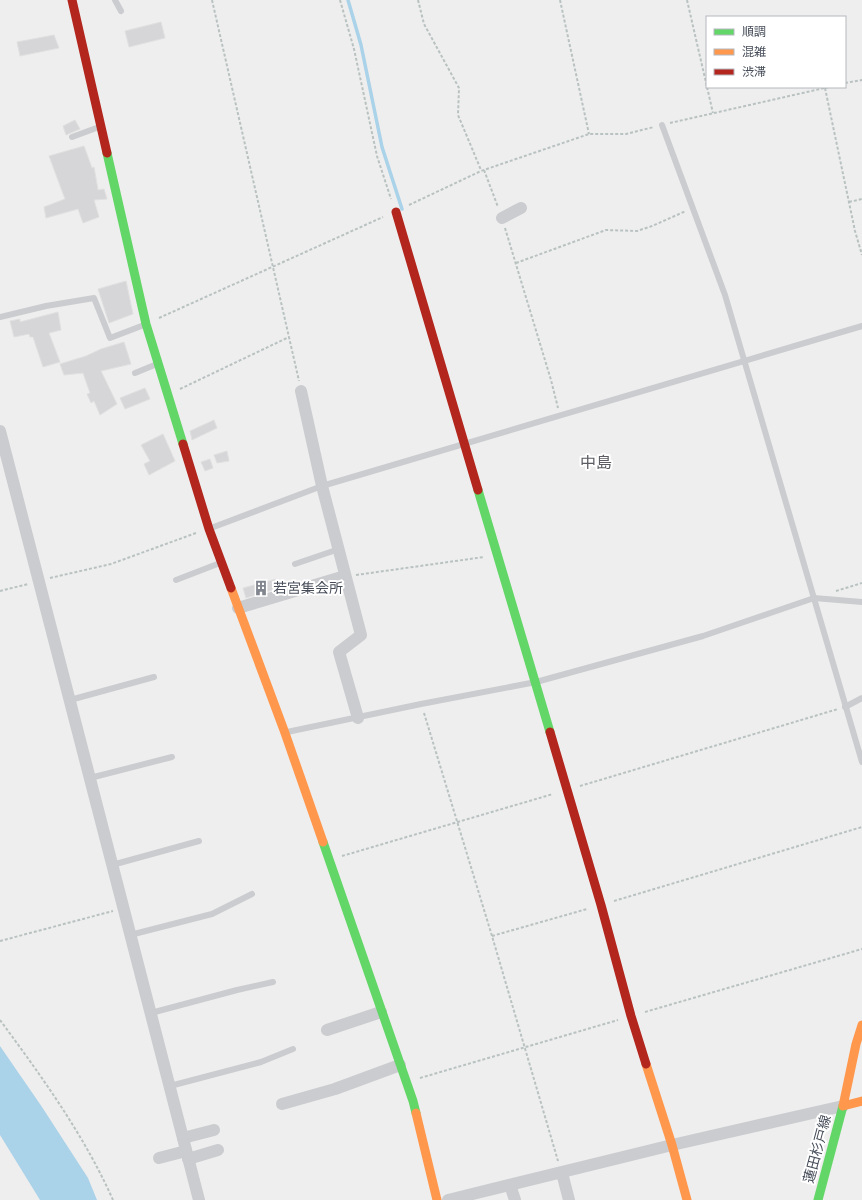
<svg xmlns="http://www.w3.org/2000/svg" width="862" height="1200" viewBox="0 0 862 1200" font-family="'Work Sans','Noto Sans JP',sans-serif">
	<rect width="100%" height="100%" fill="#efeeee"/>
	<polygon fill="#aad2e9" points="0,1046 42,1107 88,1178 97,1200 40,1200 0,1135"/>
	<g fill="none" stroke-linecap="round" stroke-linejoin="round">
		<polyline stroke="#aad2e9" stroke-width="3.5" points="348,0 361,45 382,147 402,209"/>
	</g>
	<g fill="#d6d6d8" stroke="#e0e0e1">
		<polygon points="161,22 165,38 129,47 125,31"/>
		<polygon points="54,35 59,48 20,56 17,42"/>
		<polygon points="75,120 80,129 66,135 63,126"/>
		<polygon points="84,146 92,168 94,167 98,190 104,189 107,199 94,200 99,217 83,223 78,209 46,218 44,207 65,199 49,156"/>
		<polygon points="126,281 133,314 109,323 98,289"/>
		<polygon points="58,312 61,330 49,333 60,362 43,367 33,337 30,337 29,334 14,337 10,321 20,319 20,322"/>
		<polygon points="124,342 131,364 101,371 117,404 100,415 94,401 91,403 87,394 90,393 83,373 64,375 60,364 86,356 101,349"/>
		<polygon points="145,388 150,399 125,409 120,398"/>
		<polygon points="214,420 217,428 192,440 190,431"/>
		<polygon points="163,434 175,461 149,475 144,464 150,461 141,445"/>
		<polygon points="227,451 229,461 217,463 214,455"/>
		<polygon points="210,459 213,468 205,471 201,462"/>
		<polygon points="276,579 279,588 246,598 243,588"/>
	</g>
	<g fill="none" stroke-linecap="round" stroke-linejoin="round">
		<g stroke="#b8c2c1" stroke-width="2" stroke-dasharray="3 2" stroke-linecap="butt">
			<polyline points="212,0 299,381"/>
			<polyline points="340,0 354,49 377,156 391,199"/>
			<polyline points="418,0 424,24 459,88 458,115 481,170"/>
			<polyline points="560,0 589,134"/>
			<polyline points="687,0 707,87"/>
			<polyline points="845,83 862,80"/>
			<polyline points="707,87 713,113"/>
			<polyline points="825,88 855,231 862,255"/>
			<polyline points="670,123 829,87"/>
			<polyline points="484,170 498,207"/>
			<polyline points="849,202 862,199"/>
			<polyline points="409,205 481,171 589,134 626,134 654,127"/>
			<polyline points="505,228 551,380 558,408"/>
			<polyline points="516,263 606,230 637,231 652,226 686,211"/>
			<polyline points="159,318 383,217"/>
			<polyline points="180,389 289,337"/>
			<polyline points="356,575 484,557"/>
			<polyline points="50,578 111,564 196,533"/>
			<polyline points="0,591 28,584"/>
			<polyline points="836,591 862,583"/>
			<polyline points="424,713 492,936 558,1161"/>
			<polyline points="580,786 838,709"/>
			<polyline points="342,856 553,794"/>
			<polyline points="614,901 862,827"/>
			<polyline points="492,936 587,909"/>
			<polyline points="0,941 113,911"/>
			<polyline points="645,1012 862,949"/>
			<path d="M0,1020C42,1077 84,1135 113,1200"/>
			<polyline points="420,1078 618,1020"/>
		</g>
		<g stroke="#cacccf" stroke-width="6">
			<polyline points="115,0 121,11"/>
			<polyline points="662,125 725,295 862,762"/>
			<polyline points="72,137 99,127"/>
			<polyline points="0,317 46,306 94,298 110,338 144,325"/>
			<polyline points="135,373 157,364"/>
			<polyline points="211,528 322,486 862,326"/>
			<polyline points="295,564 339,549"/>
			<polyline points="176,580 220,563"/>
			<polyline points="70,700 154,677"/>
			<polyline points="845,707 862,698"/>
			<polyline points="287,732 421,704 536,682 703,636 814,598 862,602"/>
			<polyline points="90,778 172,757"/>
			<polyline points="112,865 199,841"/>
			<polyline points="130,935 212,914 252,894"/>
			<polyline points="151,1013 237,990 273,982"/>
			<polyline points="170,1086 261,1062 293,1049"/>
		</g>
		<g stroke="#cacccf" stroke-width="12">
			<polyline points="502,218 521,208"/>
			<polyline points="301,391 322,486 361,635 339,652 358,718"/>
			<polyline points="0,431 199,1200"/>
			<polyline points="238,608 345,576"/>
			<polyline points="327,1030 381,1012"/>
			<polyline points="282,1104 335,1089 400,1065"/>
			<polyline points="183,1138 214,1130"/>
			<polyline points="159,1158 186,1151"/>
			<polyline points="188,1159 218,1150"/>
			<polyline points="562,1173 569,1200"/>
			<polyline points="510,1185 515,1200"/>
			<polyline points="448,1200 672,1145 843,1106"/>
		</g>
		<g stroke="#63d668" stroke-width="9">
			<polyline points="107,153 146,324 183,444"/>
			<polyline points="478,490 550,732"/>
			<polyline points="323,842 413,1101 416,1113"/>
			<polyline points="818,1200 843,1106"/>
		</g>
		<g stroke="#ff974d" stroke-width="9">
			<polyline points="231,588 285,733 323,842"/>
			<polyline points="862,1025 856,1044 843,1106 862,1101"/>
			<polyline points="646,1064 672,1145 687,1200"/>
			<polyline points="416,1113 437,1200"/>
		</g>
		<g stroke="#b3261e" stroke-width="9">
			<polyline points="72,0 107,153"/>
			<polyline points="396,212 478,490"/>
			<polyline points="183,444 209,529 231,588"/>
			<polyline points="550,732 601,905 631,1016 646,1064"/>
		</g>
	</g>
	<defs>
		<symbol id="building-bare" viewBox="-9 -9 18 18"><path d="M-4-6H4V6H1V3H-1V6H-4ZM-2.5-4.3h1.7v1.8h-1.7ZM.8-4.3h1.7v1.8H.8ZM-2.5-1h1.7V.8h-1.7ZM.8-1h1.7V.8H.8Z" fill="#81858d" stroke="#fff" stroke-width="2.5" paint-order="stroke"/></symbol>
	</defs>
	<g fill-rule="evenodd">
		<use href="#building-bare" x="250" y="577" width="22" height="22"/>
	</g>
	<g text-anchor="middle" stroke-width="4" stroke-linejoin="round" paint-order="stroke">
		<g font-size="14" fill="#464d59" stroke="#fff" text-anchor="start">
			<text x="273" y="593">若宮集会所</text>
		</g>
		<g font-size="14" fill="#464d59" stroke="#fff">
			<text transform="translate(817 1149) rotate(-75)" y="5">蓮田杉戸線</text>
		</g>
		<g font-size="16" fill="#5a5c62" stroke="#fff">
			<text x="596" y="468">中島</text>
		</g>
	</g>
	<rect x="706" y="16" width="140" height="72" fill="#ffffff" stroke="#b5b8bd"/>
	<rect x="714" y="29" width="20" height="6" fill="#63d668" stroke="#b5b8bd"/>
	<text x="742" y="36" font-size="12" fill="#464d59">順調</text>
	<rect x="714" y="49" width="20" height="6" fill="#ff974d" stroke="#b5b8bd"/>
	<text x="742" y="56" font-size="12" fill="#464d59">混雑</text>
	<rect x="714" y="69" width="20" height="6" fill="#b3261e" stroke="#b5b8bd"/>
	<text x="742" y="76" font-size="12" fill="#464d59">渋滞</text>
</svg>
